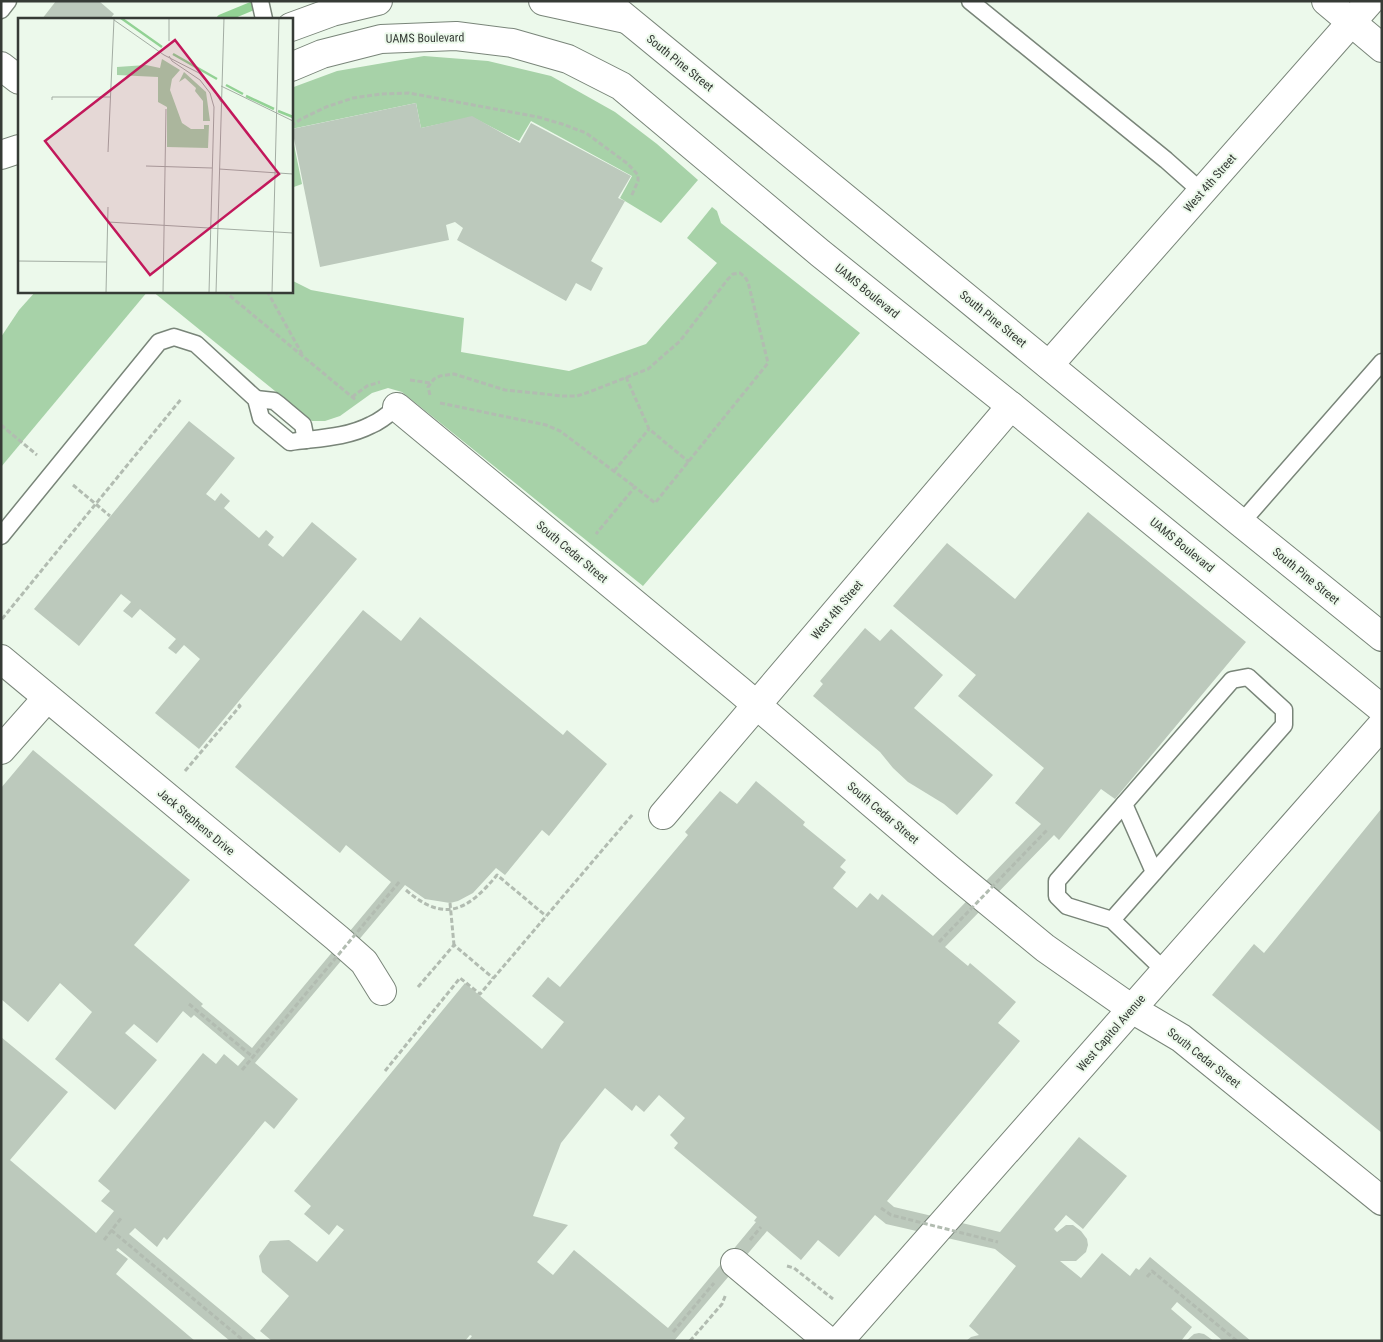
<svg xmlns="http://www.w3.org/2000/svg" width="1383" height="1342" viewBox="0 0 1383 1342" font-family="'Roboto Condensed',sans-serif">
	<rect width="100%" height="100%" fill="#ecf9eb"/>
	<g fill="#a7d2a8">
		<polygon points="424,56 488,61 551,76 615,112 657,144 698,180 661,223 620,198 632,176 531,121 519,141 472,117 421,128 416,103 291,129 291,88 337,71"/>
		<polygon points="291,130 302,184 291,188"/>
		<polygon points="712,207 717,211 721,223 860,333 643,586 402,392 388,388 372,393 340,416 325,421 312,421 152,291 291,291 291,280 311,290 464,318 461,352 569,371 646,344 717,263 687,238"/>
		<polygon points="36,291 148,291 1,467 1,337 19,310"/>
	</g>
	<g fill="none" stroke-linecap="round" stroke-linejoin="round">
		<polyline stroke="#92d294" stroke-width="9" points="221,19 262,2"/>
	</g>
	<g fill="#bcc9bc" fill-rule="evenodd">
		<polygon points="56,1 99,1 114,14 110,19 42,19"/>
		<polygon points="416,103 421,128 472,116 520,143 531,123 631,176 618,198 625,201 591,261 603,268 591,291 576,283 566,301 457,240 463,228 455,222 446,225 449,240 320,267 292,129"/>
		<polygon points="189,421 235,458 206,494 215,501 221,493 230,501 224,508 259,538 266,530 274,537 268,545 283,557 312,522 357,559 199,749 155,713 200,659 184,645 176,654 168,648 176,639 140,609 132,618 123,611 131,602 121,594 79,646 34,609"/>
		<path d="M1088,512L1246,642L1115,799L1101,789L1059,840L1054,835L945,947L968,966L970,963L1016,1002L998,1023L1020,1041L887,1201L894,1207L1000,1232L1079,1137L1127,1176L1083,1229L1066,1215L1054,1229L1057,1232L1066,1225H1073L1081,1231L1087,1239L1088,1245L1086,1252L1076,1261H1060L1081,1278L1102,1253L1130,1276L1136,1268L1139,1270L1150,1257L1251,1341H1223L1177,1302L1171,1309L1192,1327L1181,1341H966L971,1337L979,1335L969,1326L1016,1266L995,1249L886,1224L875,1215L839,1257L818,1240L801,1260L767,1231L674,1341H468L472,1336L470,1335L465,1341H272L260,1331L289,1296L262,1272L259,1256L270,1241L289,1240L317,1262L344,1230L337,1225L329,1235L304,1214L311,1206L294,1191L465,983L542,1049L564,1022L532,996L548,977L560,987L688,835L685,832L720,791L737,804L756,781L805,822L803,825L846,860L840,867L846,872L833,888L857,908L870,893L878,900L882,894L933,936L1041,824L1015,803L1044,768L958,696L976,675L893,606L947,543L1015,599ZM605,1088L632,1111L636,1105L644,1112L659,1095L685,1118L670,1135L678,1143L674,1148L757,1217L754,1221L756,1222L668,1328L574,1250L553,1275L537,1262L568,1225L533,1216L561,1143Z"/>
		<polygon points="363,610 401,641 420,617 563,735 567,730 607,764 549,836 542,830 505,875 496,868 473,893 458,901 450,903 425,899 405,885 255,1063 298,1099 274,1129 265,1121 167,1240 164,1237 157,1247 135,1228 129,1234 258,1341 230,1341 118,1248 116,1250 128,1259 116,1274 195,1341 1,1341 1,1037 68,1092 10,1160 96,1233 114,1211 101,1201 110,1191 98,1181 203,1053 216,1064 224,1054 238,1066 245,1058 194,1015 191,1018 183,1011 157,1043 134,1024 125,1033 157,1060 115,1110 55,1059 92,1012 60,983 28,1022 1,999 1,788 33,750 190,880 134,945 203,1004 201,1006 252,1048 391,882 346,845 340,853 235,767"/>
		<polygon points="865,628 880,641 891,629 943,675 914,708 993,775 957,815 944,804 908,782 893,768 880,752 813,696 823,684 820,681"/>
		<polygon points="1382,808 1382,1133 1212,995 1254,944 1264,953"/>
		<polygon points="1199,1333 1204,1334 1214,1341 1186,1341 1194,1334"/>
	</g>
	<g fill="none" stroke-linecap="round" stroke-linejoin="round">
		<defs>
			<g id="service">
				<polyline points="260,1 264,19"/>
				<polyline points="970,1 1166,160 1202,192"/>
				<polyline points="1,10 8,1"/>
				<polyline points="256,399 274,401 278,404 303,425 306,440"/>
				<polyline points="1241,523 1382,362"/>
				<path d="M1,536L159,342L174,337L196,344L256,399L261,418L290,442C317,438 346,438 371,425C381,421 389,414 397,407"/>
				<polyline points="1124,804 1154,872"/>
				<polyline points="1112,920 1067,906 1057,896 1057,881 1232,680 1248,677 1284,710 1284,725 1112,920 1165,971"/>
			</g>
			<g id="minor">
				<polyline points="543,1 626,19"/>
				<polyline points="1326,1 1382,48"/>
				<polyline points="291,27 332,12 378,1"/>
				<polyline points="1,155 19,149"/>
				<polyline points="1049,365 1370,1"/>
				<polyline points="397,407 739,690 949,869 1045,948 1132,1009 1181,1038 1382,1201"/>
				<polyline points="1,659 337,938 364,962 382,991"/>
				<polyline points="1,750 47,698"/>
				<polyline points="663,815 1011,406"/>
				<polyline points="735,1263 828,1341"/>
				<polyline points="839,1341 1382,725"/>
			</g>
			<polyline id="tertiary" points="1,66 19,80"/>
			<g id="secondary">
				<polyline points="605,1 1241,523 1382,637"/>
				<polyline points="291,67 322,54 381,39 456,36 512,43 568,59 621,86 820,253 1011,406 1382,709"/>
			</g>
		</defs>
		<use href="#service" stroke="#798579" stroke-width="19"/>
		<use href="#minor" stroke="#798579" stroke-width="30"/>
		<use href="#tertiary" stroke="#798579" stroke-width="30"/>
		<use href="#secondary" stroke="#798579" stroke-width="30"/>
		<g stroke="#b2bcb1" stroke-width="3" stroke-dasharray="5 2.5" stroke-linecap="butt">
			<polyline points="291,126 301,119 326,107 353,98 381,94 409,93 538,117 562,124 586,133 628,164 638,175 638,181 631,197"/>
			<polyline points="291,166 291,168"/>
			<polyline points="224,291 357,401"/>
			<polyline points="267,291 302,354"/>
			<polyline points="626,377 649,429 689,462"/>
			<polyline points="410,380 430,383"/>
			<polyline points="430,395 428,387 434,379 440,376 454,374 505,390 563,396 577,396 589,392 648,369 680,341 728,279 733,274 740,273 745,277 748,282 768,363 655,503 635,487 596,534"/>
			<polyline points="352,397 367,386 380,382"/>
			<polyline points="440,403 546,425 560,431 635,487"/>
			<polyline points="1,425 37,455"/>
			<polyline points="614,471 649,429"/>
			<polyline points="73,485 110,516"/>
			<polyline points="2,619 182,398"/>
			<polyline points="185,771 240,706 237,703"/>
			<path d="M406,890C445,924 468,910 497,875L546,916"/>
			<polyline points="450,903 454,945"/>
			<polyline points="418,987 454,945 493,978"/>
			<polyline points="189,1004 253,1057"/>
			<polyline points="385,1071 460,978 480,994 633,814"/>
			<polyline points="111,1230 244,1341"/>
			<polyline points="104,1240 122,1217"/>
			<polyline points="750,1240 761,1227"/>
			<polyline points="787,1266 794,1268 833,1299"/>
			<polyline points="1147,1277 1152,1271 1237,1341"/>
			<polyline points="673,1332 714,1283"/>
			<polyline points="690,1341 722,1304 726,1294"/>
		</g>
		<use href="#service" stroke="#fff" stroke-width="16"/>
		<use href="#minor" stroke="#fff" stroke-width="28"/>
		<use href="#tertiary" stroke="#fff" stroke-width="28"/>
		<use href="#secondary" stroke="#fff" stroke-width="28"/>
		<g stroke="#b2bcb1" stroke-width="3" stroke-dasharray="5 2.5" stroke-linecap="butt">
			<polyline points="939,942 1047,830"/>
			<polyline points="242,1070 400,881"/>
			<polyline points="881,1208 891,1215 998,1242"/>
		</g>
	</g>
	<g text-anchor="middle" stroke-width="4" stroke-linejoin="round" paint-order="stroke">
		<g font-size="12" fill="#363b36" stroke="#ecf9eb">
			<text transform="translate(425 38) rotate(-1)" y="4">UAMS Boulevard</text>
			<text transform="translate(680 63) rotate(39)" y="4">South Pine Street</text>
			<text transform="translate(1210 183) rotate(-49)" y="4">West 4th Street</text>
			<text transform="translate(867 291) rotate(39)" y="4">UAMS Boulevard</text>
			<text transform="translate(993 319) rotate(39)" y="4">South Pine Street</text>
			<text transform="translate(1182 545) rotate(39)" y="4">UAMS Boulevard</text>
			<text transform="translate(572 552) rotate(40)" y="4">South Cedar Street</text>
			<text transform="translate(1306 576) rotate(39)" y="4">South Pine Street</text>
			<text transform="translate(837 610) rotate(-50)" y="4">West 4th Street</text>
			<text transform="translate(883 813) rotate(40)" y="4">South Cedar Street</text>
			<text transform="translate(196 822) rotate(40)" y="4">Jack Stephens Drive</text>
			<text transform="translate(1111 1033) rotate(-49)" y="4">West Capitol Avenue</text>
			<text transform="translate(1204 1058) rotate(38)" y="4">South Cedar Street</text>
		</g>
	</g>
	<g transform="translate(18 18)">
		<rect width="275" height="275" fill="#ecf9eb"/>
		<path d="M144,41L162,52L154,61L152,72L164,105L173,111H186V107H191L190,130L149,129V89L140,84V59L99,57V49L128,47L142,50ZM166,54L188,74L192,103H185V83L177,73L178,70L167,60L161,64Z" fill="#a7d2a8"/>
		<path fill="none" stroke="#92d294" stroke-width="2.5" d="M103,0L144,29M155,36L199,61M208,67L225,76M228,78L256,91M260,93L275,99"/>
		<path fill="none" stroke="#a3ada3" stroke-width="1" d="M96,2L146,37L181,55L196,72L203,84M151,23V0M151,38L154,43L182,62L192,75L196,89L191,275M203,68L275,103M34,82V79H93M90,134L96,1M128,148L194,150M201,151L275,156M90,204L275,215M0,243L89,244M88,275L90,189M145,275L148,91M198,275L206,0M254,275L261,0"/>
		<path fill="#c2185b" fill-opacity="0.15" stroke="#c2185b" stroke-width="2.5" d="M157,22L261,156L132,257L27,123Z"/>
		<rect width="275" height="275" fill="none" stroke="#363b36" stroke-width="2.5"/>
	</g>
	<rect width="1383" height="1342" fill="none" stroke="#363b36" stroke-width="5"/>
</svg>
